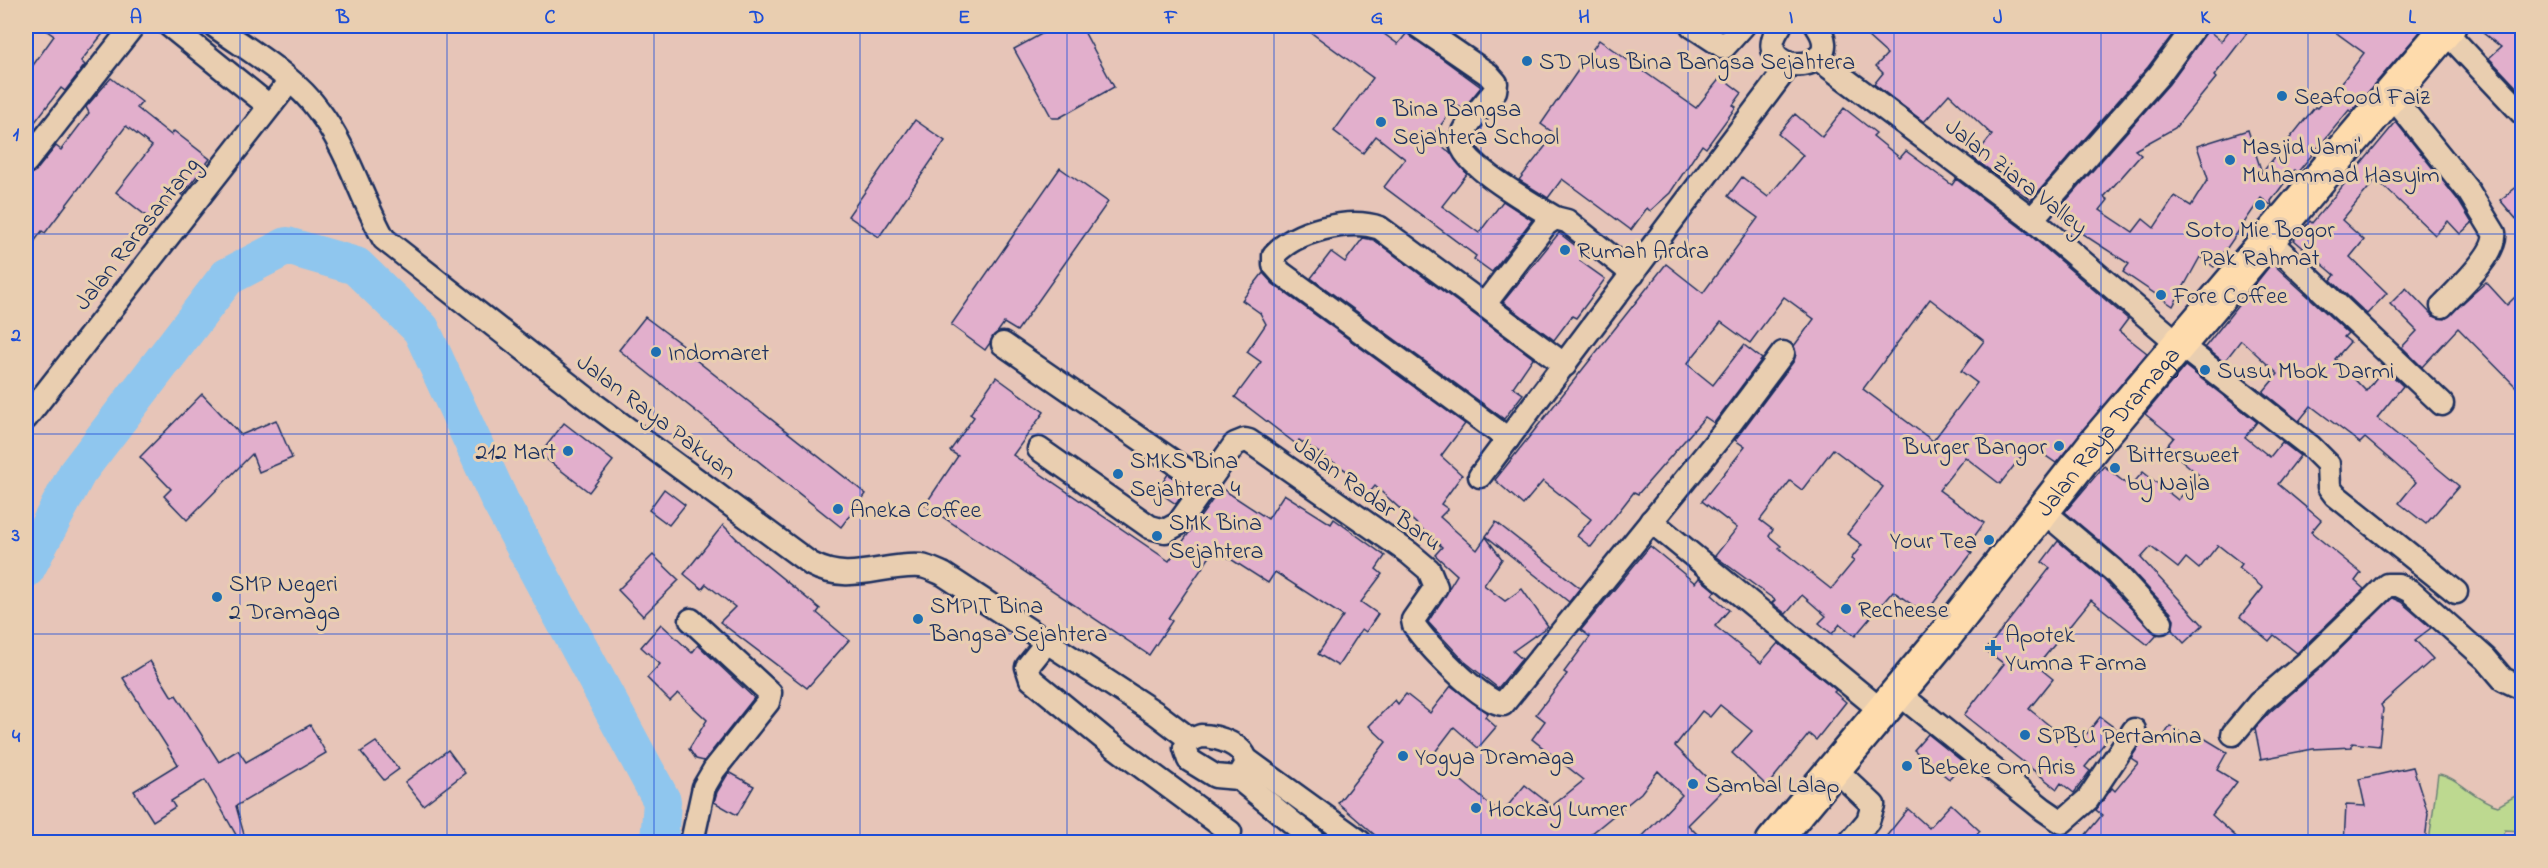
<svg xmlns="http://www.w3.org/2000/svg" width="2548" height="868" viewBox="0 0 2548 868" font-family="'Indie Flower',sans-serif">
	<rect width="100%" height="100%" fill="#e7c5b8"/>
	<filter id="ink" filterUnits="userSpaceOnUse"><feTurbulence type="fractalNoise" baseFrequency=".0167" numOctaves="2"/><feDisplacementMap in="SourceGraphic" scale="12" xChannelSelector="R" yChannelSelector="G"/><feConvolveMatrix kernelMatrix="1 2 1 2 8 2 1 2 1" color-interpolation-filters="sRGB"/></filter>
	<g filter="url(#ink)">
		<path fill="#bdd990" stroke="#6c8477" stroke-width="1.5" d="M2438,774C2457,776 2475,800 2498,806L2522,792V831L2505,830L2503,842H2429Z"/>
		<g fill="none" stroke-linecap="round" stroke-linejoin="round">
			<polyline stroke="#8fc6ee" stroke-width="38" points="26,569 77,473 227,277 287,246 356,266 421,329 500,501 662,801 659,842"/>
		</g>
		<g fill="#e2afcc" stroke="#1b2f5e" stroke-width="1.5" fill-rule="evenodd">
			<polygon points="40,26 109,26 81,61 85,65 65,91 61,88 31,127 34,129 26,141 26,75 54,36"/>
			<polygon points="1056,26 1081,26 1114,87 1059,118 1052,118 1014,49"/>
			<polygon points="1302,26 1373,26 1398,44 1407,33 1481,87 1463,109 1456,105 1431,138 1451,153 1467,174 1442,206 1479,233 1503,201 1532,220 1492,272 1474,259 1476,256 1384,187 1405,159 1376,136 1363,153 1334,131 1373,78"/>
			<polygon points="1856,26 2179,26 2148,67 2031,200 1973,158 1992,135 1949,94 1924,122 1874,84 1883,73 1876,66 1887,54"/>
			<polygon points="2233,26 2247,33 2214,76 2216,78 2175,128 2135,150 2141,155 2104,197 2108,200 2100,210 2133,232 2143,219 2154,228 2175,196 2191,206 2208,179 2197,146 2248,130 2262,173 2315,107 2317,108 2328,95 2331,97 2364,53 2327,26 2425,26 2351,112 2349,110 2297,173 2294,170 2271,201 2272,206 2261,198 2214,267 2200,257 2173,306 2123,272 2129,264 2064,222 2066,219 2057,211 2169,84 2208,30 2221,41"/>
			<polygon points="2474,26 2523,26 2523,94 2489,58 2501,47"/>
			<polygon points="1599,40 1696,108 1721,77 1742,93 1733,105 1736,107 1706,148 1702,145 1670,193 1650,211 1647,208 1631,230 1562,179 1548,198 1519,180 1555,134 1541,124"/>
			<polygon points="111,78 142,102 137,108 171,135 174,131 210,159 182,195 178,191 154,222 116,192 152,146 126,126 45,233 42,231 26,253 26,175 36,171 56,146 61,150 89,113 86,107"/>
			<path d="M1844,108L1876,133L1873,136L1900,158L1906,151L1952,185L1956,179L2024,230L2128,319L2119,331L2147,353L2056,463L2030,445L2000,484L1965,457L1939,490L1984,523L1966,548L1972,553L1925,614L1893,591L1855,636L1840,624L1832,634L1819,623L1826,616L1802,595L1786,614L1772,603L1775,600L1715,556L1737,528L1702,501L1745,447L1735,440L1794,361L1796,354L1794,346L1814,319L1784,297L1750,343L1721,322L1687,364L1713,385L1744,345L1762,359L1714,423L1705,417L1638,494L1634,492L1591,547L1577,536L1591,519L1543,481L1523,505L1495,480L1666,264L1703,293L1758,218L1728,196L1742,177L1768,197L1803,155L1778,134L1795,114L1822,137ZM1930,299L1984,341L1961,371L1977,383L1933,441L1863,389ZM1833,449L1883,487L1847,534L1862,545L1851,559L1854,561L1831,589L1779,548L1781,546L1769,536L1773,530L1760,520L1790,481L1802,490Z"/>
			<polygon points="915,120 945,141 879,237 848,216"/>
			<polygon points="2396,122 2458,200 2472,223 2460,234 2448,221 2435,235 2376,179 2342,220 2364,240 2350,257 2387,293 2367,314 2331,280 2335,275 2294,240 2310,221 2312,223"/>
			<polygon points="1060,168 1108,202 1017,331 1004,323 985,350 951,325"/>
			<polygon points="2523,182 2523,227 2500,200"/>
			<polygon points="1559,233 1586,254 1580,261 1605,279 1576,318 1572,316 1554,340 1503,302"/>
			<polygon points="1363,238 1374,240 1533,358 1513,387 1523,394 1504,419 1311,278 1331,252 1345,262"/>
			<polygon points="2272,263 2348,333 2344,337 2350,342 2335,359 2366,391 2384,368 2403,386 2377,418 2459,486 2426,524 2399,503 2416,482 2365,438 2360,443 2311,406 2299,421 2263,392 2278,374 2241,340 2224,362 2205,347"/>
			<polygon points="1263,273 1273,284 1465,424 1441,456 1462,475 1441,504 1448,509 1440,517 1477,550 1486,537 1502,559 1484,585 1505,601 1522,589 1548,626 1513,651 1522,659 1498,688 1464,661 1428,622 1457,575 1435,555 1442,547 1375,486 1366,497 1348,480 1353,475 1299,440 1296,444 1235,397 1261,362 1247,352 1266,324 1260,313 1242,300"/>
			<polygon points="2486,282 2507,305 2523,289 2523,394 2458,328 2422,367 2402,347 2417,331 2390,304 2406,288 2433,316 2445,319"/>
			<polygon points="645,317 693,353 691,356 866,494 841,527 619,350"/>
			<polygon points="2185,366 2257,422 2245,437 2270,457 2282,442 2300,456 2278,484 2321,520 2311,532 2361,573 2355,581 2364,589 2297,653 2274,635 2269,641 2240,617 2263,588 2239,568 2242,564 2218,545 2199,569 2186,558 2178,568 2151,547 2141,558 2203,625 2184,643 2172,630 2174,620 2171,613 2122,560 2065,512 2104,466 2130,487 2143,472 2178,500 2199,475 2166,447 2174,437 2145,414"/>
			<polygon points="996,377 1044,412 1013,455 1169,561 1221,488 1268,519 1284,494 1331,524 1334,519 1385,556 1376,569 1382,574 1361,602 1378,614 1366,632 1362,629 1338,666 1318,654 1343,616 1275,572 1268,583 1215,549 1168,618 1172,621 1149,655 925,505 958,456 950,451 974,417 970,414"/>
			<polygon points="202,394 241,435 276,420 292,458 259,472 252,454 187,520 164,496 171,489 140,457"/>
			<polygon points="564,423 613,461 589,492 540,454"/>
			<polygon points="1168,474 1187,488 1176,504 1157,491"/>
			<polygon points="664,489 685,505 669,525 649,510"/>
			<polygon points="1496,522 1580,588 1569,602 1486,536"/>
			<polygon points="723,525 750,552 820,609 817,613 849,640 807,688 720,622 735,607 706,584 702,589 684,574"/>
			<polygon points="2058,541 2104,580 2157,635 2148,645 2091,600 2037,666 2053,679 2029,709 2076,747 2100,717 2116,729 2085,767 2090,771 2074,793 2061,783 2057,789 1964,715 2004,664 1986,650 2050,568 2042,562"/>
			<polygon points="1650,546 1695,583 1699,578 1715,591 1712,595 1729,610 1715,626 1761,663 1778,643 1836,690 1834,692 1846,702 1816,740 1809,734 1767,786 1732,753 1752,731 1720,705 1710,717 1702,711 1675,746 1721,792 1688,825 1706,843 1636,843 1682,795 1658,771 1641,793 1580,843 1384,843 1338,803 1386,742 1369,726 1395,700 1398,704 1406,694 1430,713 1451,686 1488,713 1485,717 1496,727 1478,748 1454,727 1432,756 1501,814 1525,785 1552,806 1584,780 1532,739 1545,721 1536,714 1567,674 1564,672 1590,637 1581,630"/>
			<polygon points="653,555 679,580 643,616 618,590"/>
			<polygon points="2392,598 2401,602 2431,628 2415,640 2433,659 2381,705 2383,709 2379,746 2352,743 2352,747 2313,749 2261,759 2255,728 2269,713 2323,666"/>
			<polygon points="661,624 692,653 698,645 754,698 704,761 696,759 689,749 707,720 678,693 670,701 647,678 660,664 641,647"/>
			<polygon points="150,661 172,697 176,695 219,762 238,750 246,762 310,725 326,753 236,806 245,838 239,840 205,780 171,801 175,807 153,821 134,791 178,764 123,678"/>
			<polygon points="2170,726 2195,742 2199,735 2227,752 2217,770 2237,782 2212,815 2243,843 2079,843 2102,815 2096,810 2112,788 2115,791 2138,763 2131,758 2146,735 2159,744"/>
			<polygon points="1928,734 1963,762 1949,779 1914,750"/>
			<polygon points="376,742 399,769 384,780 361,752"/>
			<polygon points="448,750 465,773 423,805 405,782"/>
			<polygon points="2413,767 2428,813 2425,843 2344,843 2346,805 2365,806 2359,779"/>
			<polygon points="729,772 754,786 737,815 714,802 717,792"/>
			<polygon points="1951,804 1980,831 1969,843 1881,843 1908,809 1929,828"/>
		</g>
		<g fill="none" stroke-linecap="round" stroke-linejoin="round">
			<defs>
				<g id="minor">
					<polyline points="170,26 269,106"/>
					<path d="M215,26C249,51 294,76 319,111C348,149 361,198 384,239L595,405L811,564C850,585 882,563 921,566C928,567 936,571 943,574L1157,714L1191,740"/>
					<path d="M1418,26L1488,74L1496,83L1495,91C1487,101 1462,128 1461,140C1458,163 1536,206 1555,218"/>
					<polyline points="1692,26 1724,47 1743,26"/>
					<path d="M1780,26C1744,77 1852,77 1817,26"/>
					<polyline points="2445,31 2522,113"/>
					<polyline points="1817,58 2032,219 2179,344 2311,447 2328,464 2329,487 2335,495 2456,592"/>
					<path d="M2392,96L2469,192L2494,233C2498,253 2456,291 2442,306"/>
					<polyline points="26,162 133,26"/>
					<polyline points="2032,219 2159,75 2195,26"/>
					<polyline points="2269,240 2442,404"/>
					<polyline points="1484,305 1546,224 1555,218 1567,221 1633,274"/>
					<polyline points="1003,344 1206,484"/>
					<polyline points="26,418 289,82"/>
					<path d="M1508,439L1281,273L1274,265V255C1295,231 1349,217 1380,228L1565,365"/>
					<path d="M1039,449L1150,527L1165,531L1178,524L1235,444L1245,440L1249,441L1409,553L1429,570L1436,587L1413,620L1414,625C1426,644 1482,703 1503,704L1724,432L1783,353"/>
					<polyline points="1480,476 1789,65"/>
					<polyline points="2042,510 2113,570 2161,622"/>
					<polyline points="1651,521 1882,711"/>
					<polyline points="691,620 770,693 768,702 714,770 704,787 692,842"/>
					<polyline points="1047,642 1027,667 1031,679 1103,738 1230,832"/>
					<polyline points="1898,693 2043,809 2062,822 2088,799 2134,730"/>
					<polyline points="2233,734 2259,703 2314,656 2387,585 2398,585 2410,591 2486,659 2503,679 2522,688"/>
					<path d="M1201,736C1216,736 1248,745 1246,765L1238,778L1215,776L1189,760L1185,748L1191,740Z"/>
					<polyline points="1247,760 1360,842"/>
					<polyline points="1834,768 1873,805 1868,821 1850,842"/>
					<polyline points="1238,778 1316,842"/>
				</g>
				<g id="highway">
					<path id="s1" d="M1773,842L1944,637L2097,441L2449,26"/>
				</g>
			</defs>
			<use href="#minor" stroke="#1b2f5e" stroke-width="27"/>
			<use href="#highway" stroke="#1b2f5e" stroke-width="38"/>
			<use href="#minor" stroke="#e9ceb0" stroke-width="22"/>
			<use href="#highway" stroke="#fedbac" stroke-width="33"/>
		</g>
	</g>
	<path fill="none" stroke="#1d4ed8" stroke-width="1.5" stroke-opacity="0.55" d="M240,26V842M447,26V842M654,26V842M860,26V842M1067,26V842M1274,26V842M1481,26V842M1688,26V842M1894,26V842M2101,26V842M2308,26V842M26,234H2522M26,434H2522M26,634H2522"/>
	<g fill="#1f6fb2" stroke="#e9ceb0" stroke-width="2">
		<circle cx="1527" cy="61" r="6"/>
		<circle cx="2282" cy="96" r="6"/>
		<circle cx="1381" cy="122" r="6"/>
		<circle cx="2230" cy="160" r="6"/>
		<circle cx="2260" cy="205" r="6"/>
		<circle cx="1565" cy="250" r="6"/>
		<circle cx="2161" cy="295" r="6"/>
		<circle cx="656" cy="352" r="6"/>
		<circle cx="2205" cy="370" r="6"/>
		<circle cx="2059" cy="446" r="6"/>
		<circle cx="568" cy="451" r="6"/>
		<circle cx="2115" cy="468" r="6"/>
		<circle cx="1118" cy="474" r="6"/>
		<circle cx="838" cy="509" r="6"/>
		<circle cx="1157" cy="536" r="6"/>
		<circle cx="1989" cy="540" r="6"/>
		<circle cx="217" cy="597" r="6"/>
		<circle cx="1846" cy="609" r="6"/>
		<circle cx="918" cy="619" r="6"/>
		<path d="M1990 639h6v6h6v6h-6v6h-6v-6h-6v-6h6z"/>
		<circle cx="2025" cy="735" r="6"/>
		<circle cx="1403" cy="756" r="6"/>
		<circle cx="1907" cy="766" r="6"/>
		<circle cx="1693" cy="784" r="6"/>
		<circle cx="1476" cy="808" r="6"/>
	</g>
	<g text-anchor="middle" stroke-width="6" stroke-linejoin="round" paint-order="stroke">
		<g font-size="24" fill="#1b2f5e" stroke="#e9ceb0" text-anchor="start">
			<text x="1539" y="69">SD Plus Bina Bangsa Sejahtera</text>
			<text x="2294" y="104">Seafood Faiz</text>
			<text x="1393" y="116">Bina Bangsa<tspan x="1393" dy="28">Sejahtera School</tspan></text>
			<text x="2242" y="154">Masjid Jami'<tspan x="2242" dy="28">Muhammad Hasyim</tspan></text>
			<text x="2260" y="237" text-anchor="middle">Soto Mie Bogor<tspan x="2260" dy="28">Pak Rahmat</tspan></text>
			<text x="1577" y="258">Rumah Ardra</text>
			<text x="2173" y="303">Fore Coffee</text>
			<text x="668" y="360">Indomaret</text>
			<text x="2217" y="378">Susu Mbok Darmi</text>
			<text x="2047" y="454" text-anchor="end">Burger Bangor</text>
			<text x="556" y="459" text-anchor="end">212 Mart</text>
			<text x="2127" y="462">Bittersweet<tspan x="2127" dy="28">by Najla</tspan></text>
			<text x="1130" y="468">SMKS Bina<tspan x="1130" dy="28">Sejahtera 4</tspan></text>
			<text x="850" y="517">Aneka Coffee</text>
			<text x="1169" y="530">SMK Bina<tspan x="1169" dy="28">Sejahtera</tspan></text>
			<text x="1977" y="548" text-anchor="end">Your Tea</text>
			<text x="229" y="591">SMP Negeri<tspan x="229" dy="28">2 Dramaga</tspan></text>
			<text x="930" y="613">SMPIT Bina<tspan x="930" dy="28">Bangsa Sejahtera</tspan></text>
			<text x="1858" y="617">Recheese</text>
			<text x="2005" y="642">Apotek<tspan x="2005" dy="28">Yumna Farma</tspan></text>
			<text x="2037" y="743">SPBU Pertamina</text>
			<text x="1415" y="764">Yogya Dramaga</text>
			<text x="1919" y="774">Bebeke Om Aris</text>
			<text x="1705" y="792">Sambal Lalap</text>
			<text x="1488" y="816">Hockay Lumer</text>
		</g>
		<g font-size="24" fill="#1b2f5e" stroke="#e9ceb0">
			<text transform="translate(2017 176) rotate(38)" y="8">Jalan Ziara Valley</text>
			<text transform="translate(136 233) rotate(-52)" y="8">Jalan Rarasantang</text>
			<text transform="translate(657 416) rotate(37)" y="8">Jalan Raya Pakuan</text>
			<text dy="8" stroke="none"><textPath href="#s1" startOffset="530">Jalan Raya Dramaga</textPath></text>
			<text transform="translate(1368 493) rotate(36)" y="8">Jalan Radar Baru</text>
		</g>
	</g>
	<rect width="2548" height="868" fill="none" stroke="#e9ceb0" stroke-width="66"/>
	<rect x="33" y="33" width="2482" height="802" fill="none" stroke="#1d4ed8" stroke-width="2"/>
	<g font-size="20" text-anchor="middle" font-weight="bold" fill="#1d4ed8">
		<text x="136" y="23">A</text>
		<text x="343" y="23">B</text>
		<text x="550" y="23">C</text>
		<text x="757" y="23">D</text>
		<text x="964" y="23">E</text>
		<text x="1171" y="23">F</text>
		<text x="1377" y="23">G</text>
		<text x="1584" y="23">H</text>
		<text x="1791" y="23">I</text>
		<text x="1998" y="23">J</text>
		<text x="2205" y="23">K</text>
		<text x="2412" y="23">L</text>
		<text x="16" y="140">1</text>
		<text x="16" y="341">2</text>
		<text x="16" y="541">3</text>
		<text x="16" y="742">4</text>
	</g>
</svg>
